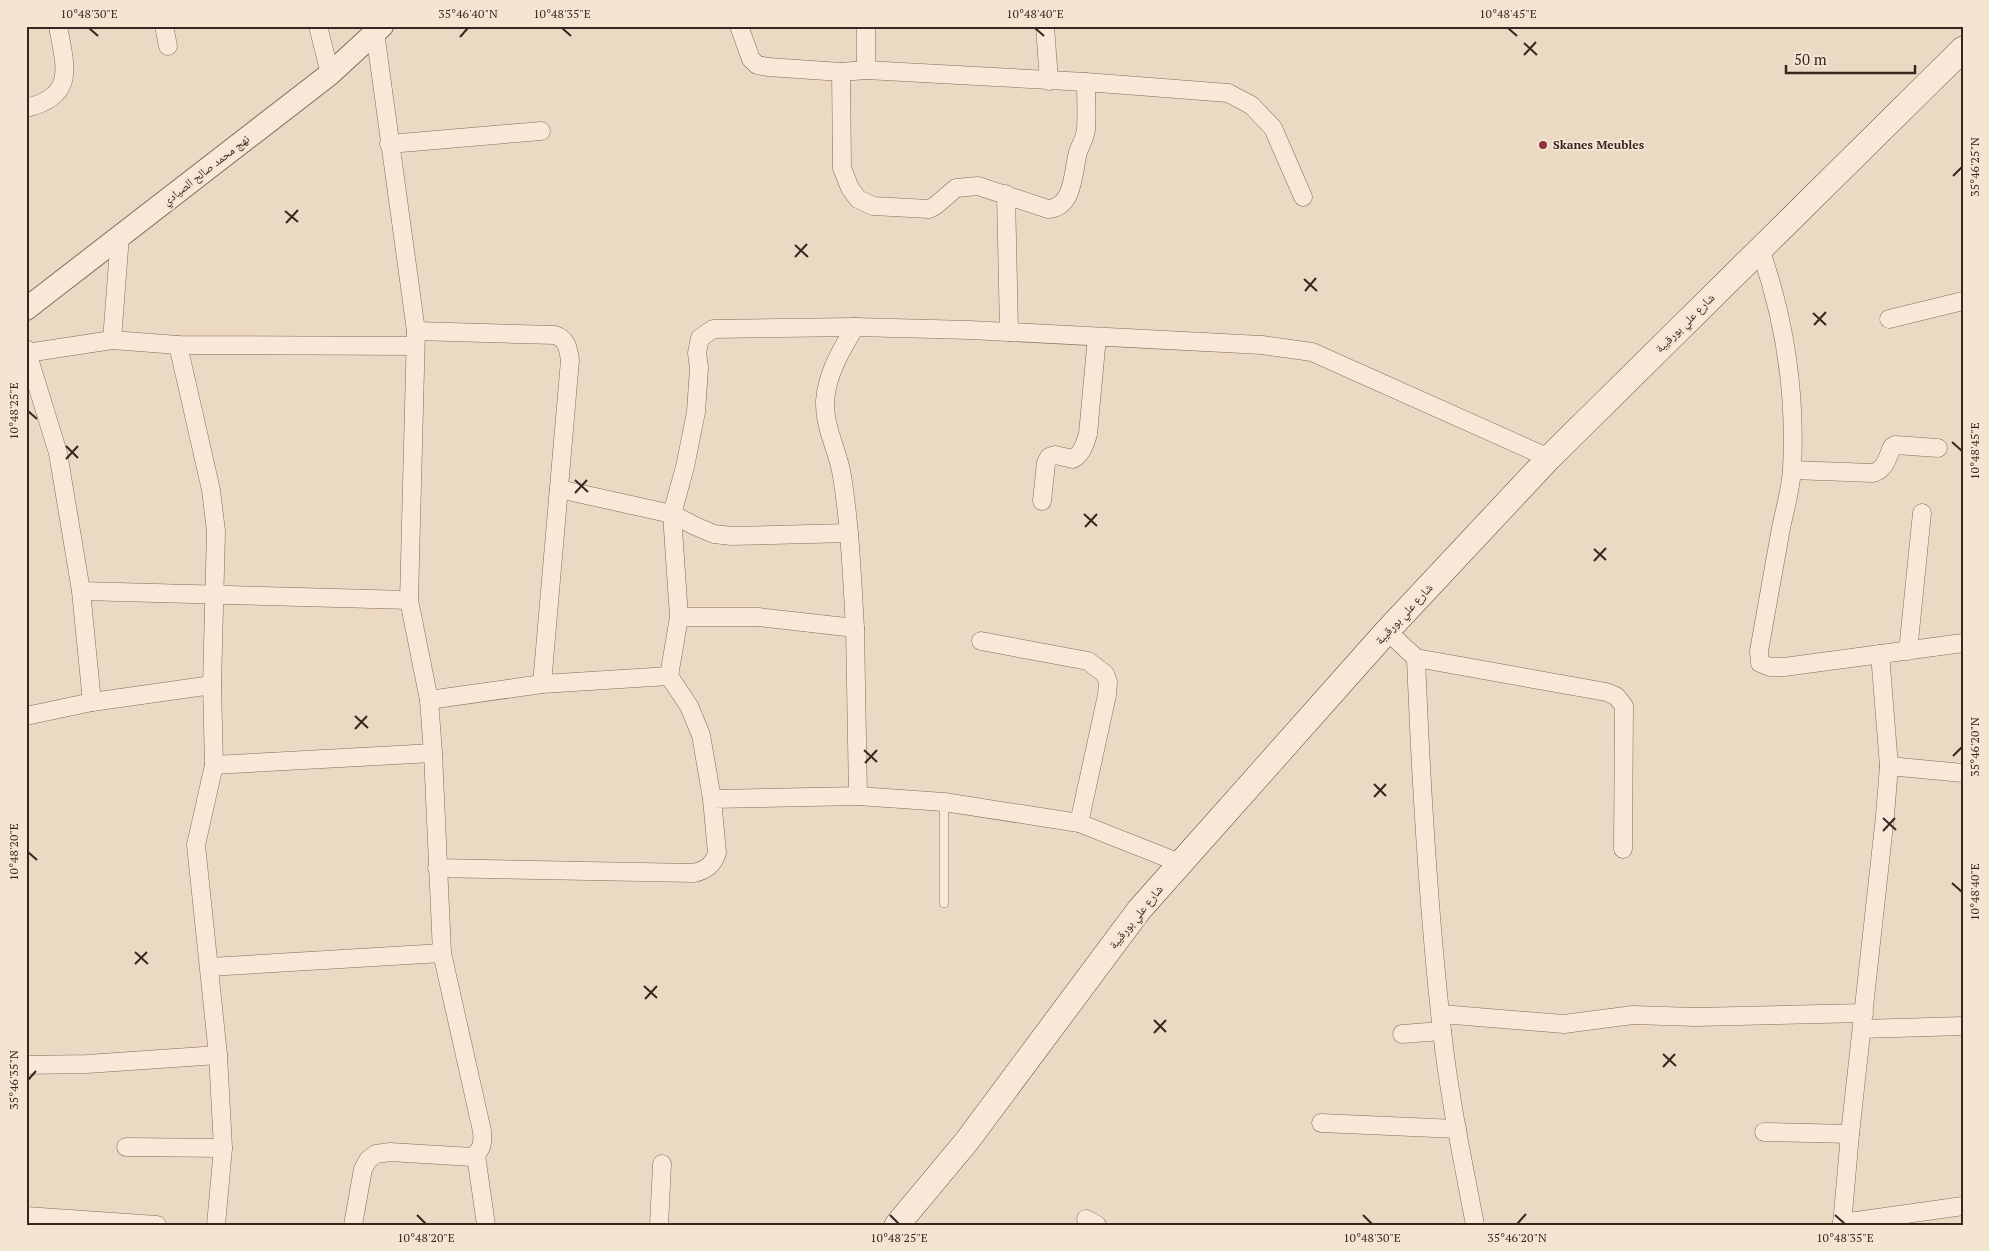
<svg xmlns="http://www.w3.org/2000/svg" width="1989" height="1251" viewBox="0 0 1989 1251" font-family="'PT Serif','Noto Naskh Arabic',serif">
	<rect width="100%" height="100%" fill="#ecd9c4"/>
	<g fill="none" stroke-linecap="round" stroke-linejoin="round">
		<defs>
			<polyline id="service" points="944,903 944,802"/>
			<g id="minor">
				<polyline points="164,26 168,46"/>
				<polyline points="318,26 330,74"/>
				<polyline points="739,26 751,59 757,65 768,67 841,72 866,70 1086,82 1228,93 1251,105 1273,128 1303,197"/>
				<polyline points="866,26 866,70"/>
				<polyline points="1045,26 1049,81"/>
				<path d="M841,72L842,168L850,188L858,199L873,206L929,209L935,206L956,188L978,186L1048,209C1074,208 1073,171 1078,152C1081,144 1085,138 1086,129C1087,114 1086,98 1086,82"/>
				<path d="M26,108C77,96 65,66 58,26"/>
				<polyline points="389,144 541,131"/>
				<polyline points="1006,194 1009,332"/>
				<path d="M1760,249C1785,320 1796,393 1792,469C1791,488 1785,509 1781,528C1774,569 1766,610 1759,651L1760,663L1770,667H1784L1963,643"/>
				<polyline points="1889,319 1963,301"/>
				<path d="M416,331L555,335C567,339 568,348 570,360L542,684"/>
				<polyline points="112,340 120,236"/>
				<polyline points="178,345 211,490 216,531 212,685 214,765 196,845 218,1055 223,1148 216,1225"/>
				<polyline points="26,349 58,453 81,591 92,702"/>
				<polyline points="27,353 112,340 178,345 415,346"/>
				<path d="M1792,470L1873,473C1886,469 1887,458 1892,447L1895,445L1938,448"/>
				<polyline points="559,489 672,514 695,526 714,534 732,536 849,533"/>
				<path d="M1042,501L1046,463L1049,457L1055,455L1073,459C1082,454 1085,444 1088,434L1097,337"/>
				<polyline points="81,591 409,600"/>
				<path d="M679,617H758L855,628C852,577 850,526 842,476C838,450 824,428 825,401C827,374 841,350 855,327"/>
				<polyline points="855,628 858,796"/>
				<polyline points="1387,631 1416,658 1606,692 1616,696 1624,706 1623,849"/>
				<polyline points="981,641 1088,661 1105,674 1108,682 1107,695 1079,823"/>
				<polyline points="1908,651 1922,513"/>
				<path d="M1416,658C1421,783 1428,907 1442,1031C1449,1096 1463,1161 1475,1225"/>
				<polyline points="669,676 689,706 701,735 712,799"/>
				<polyline points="429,700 542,684 669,676 679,617 672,514 685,467 696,412 699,368 697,353 700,338 713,329 855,327 970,330 1262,345 1312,352 1549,458"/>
				<polyline points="26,716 92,702 212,685"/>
				<polyline points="214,765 433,753"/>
				<polyline points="1889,766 1963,773"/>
				<path d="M437,868L694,873C706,870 713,865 717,853L712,799L858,796L944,802L1079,823L1180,863"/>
				<polyline points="210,967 442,953"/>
				<polyline points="1441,1014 1564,1024 1633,1015 1696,1017 1864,1013"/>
				<polyline points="1862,1029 1963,1026"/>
				<polyline points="1402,1034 1442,1031"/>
				<polyline points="26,1065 87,1064 218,1055"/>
				<polyline points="1321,1123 1457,1129"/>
				<polyline points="1764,1132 1850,1134"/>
				<polyline points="126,1147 223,1148"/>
				<polyline points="476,1155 486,1225"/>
				<polyline points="26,1216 157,1225"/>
				<polyline points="1086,1219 1097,1225"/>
				<polyline points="1842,1223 1963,1206"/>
				<path d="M353,1225L363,1169L368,1160L376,1154L390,1152L472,1157C483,1150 483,1142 482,1131L442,953L433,753L429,700L409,600L416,331L375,32"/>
				<polyline points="659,1225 662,1164"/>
				<polyline points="1842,1225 1850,1134 1885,816 1889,766 1880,654"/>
			</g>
			<polyline id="tertiary" points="26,309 330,74 382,26"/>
			<polyline id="secondary" points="897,1225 967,1141 1139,910 1387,631 1549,458 1963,49"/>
		</defs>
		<use href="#service" stroke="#866a5b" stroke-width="10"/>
		<use href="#minor" stroke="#866a5b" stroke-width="19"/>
		<use href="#tertiary" stroke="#866a5b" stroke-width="24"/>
		<use href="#secondary" stroke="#684c3e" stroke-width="26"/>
		<use href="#service" stroke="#f7e8d7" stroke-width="9"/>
		<use href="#minor" stroke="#f7e8d7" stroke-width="18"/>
		<use href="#tertiary" stroke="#f7e8d7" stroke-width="22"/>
		<use href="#secondary" stroke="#f7e8d7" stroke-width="25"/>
	</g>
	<path fill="none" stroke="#37261f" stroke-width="2" d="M89,28L98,36M562,28L571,36M1035,28L1044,36M1508,28L1517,36M460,37L468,28M1524,43L1537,55M1524,55L1536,42M1953,176L1962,167M285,211L298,222M286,223L298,210M795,245L808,257M795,257L807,244M1304,279L1317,291M1305,291L1316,278M1813,313L1826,325M1814,325L1826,312M28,411L37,419M1952,442L1962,451M66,446L78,458M66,459L78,446M575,480L588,492M575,493L587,480M1084,514L1097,526M1085,527L1097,514M1594,549L1606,560M1594,561L1606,548M355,716L368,728M355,729L367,716M864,750L877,762M1953,756L1962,747M865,763L877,750M1374,784L1386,796M1374,797L1386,784M1883,818L1896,830M1883,831L1895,818M28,852L37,860M1952,883L1962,892M135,952L148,964M135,964L147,952M644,986L657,998M645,999L657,986M1154,1020L1166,1032M1154,1033L1166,1020M1663,1054L1676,1066M1663,1067L1675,1054M28,1080L36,1071M417,1215L426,1224M890,1215L899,1224M1363,1215L1372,1224M1835,1215L1845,1224M1517,1224L1526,1214"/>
	<circle fill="#932e40" stroke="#f4e5d3" stroke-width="2" cx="1543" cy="145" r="5"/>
	<g text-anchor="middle" stroke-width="4" stroke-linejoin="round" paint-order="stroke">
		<g font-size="12" font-weight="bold" fill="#37261f" stroke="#f4e5d3" text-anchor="start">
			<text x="1553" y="149">Skanes Meubles</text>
		</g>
		<g font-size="12" fill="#37261f" stroke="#f4e5d3">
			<text transform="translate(206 170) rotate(-38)" y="4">نهج محمد صالح الصيادي</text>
			<text transform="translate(1685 323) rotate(-45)" y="4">شارع علي بورقيبة</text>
			<text transform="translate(1404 614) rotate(-47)" y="4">شارع علي بورقيبة</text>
			<text transform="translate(1136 917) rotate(-51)" y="4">شارع علي بورقيبة</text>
		</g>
	</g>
	<rect width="1989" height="1251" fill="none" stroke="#f4e5d3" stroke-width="55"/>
	<path d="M1786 65v8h129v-8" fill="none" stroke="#37261f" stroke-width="2.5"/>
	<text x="1794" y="65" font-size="15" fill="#37261f" stroke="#f4e5d3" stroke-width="4" paint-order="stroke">50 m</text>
	<rect x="28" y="28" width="1934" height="1196" fill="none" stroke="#37261f" stroke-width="2"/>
	<g font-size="12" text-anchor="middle" fill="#37261f">
		<text x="89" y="18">10°48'30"E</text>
		<text x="468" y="18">35°46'40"N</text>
		<text x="562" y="18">10°48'35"E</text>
		<text x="1035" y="18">10°48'40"E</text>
		<text x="1508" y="18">10°48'45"E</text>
		<text transform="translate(1975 167) rotate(-90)" y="4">35°46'25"N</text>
		<text transform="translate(14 411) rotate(-90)" y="4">10°48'25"E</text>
		<text transform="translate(1975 451) rotate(-90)" y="4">10°48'45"E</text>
		<text transform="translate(1975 747) rotate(-90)" y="4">35°46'20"N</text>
		<text transform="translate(14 852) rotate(-90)" y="4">10°48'20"E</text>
		<text transform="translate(1975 892) rotate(-90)" y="4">10°48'40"E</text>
		<text transform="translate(14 1080) rotate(-90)" y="4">35°46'35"N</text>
		<text x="426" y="1242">10°48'20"E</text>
		<text x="899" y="1242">10°48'25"E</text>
		<text x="1372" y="1242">10°48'30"E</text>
		<text x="1517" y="1242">35°46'20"N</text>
		<text x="1845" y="1242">10°48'35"E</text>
	</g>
</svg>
